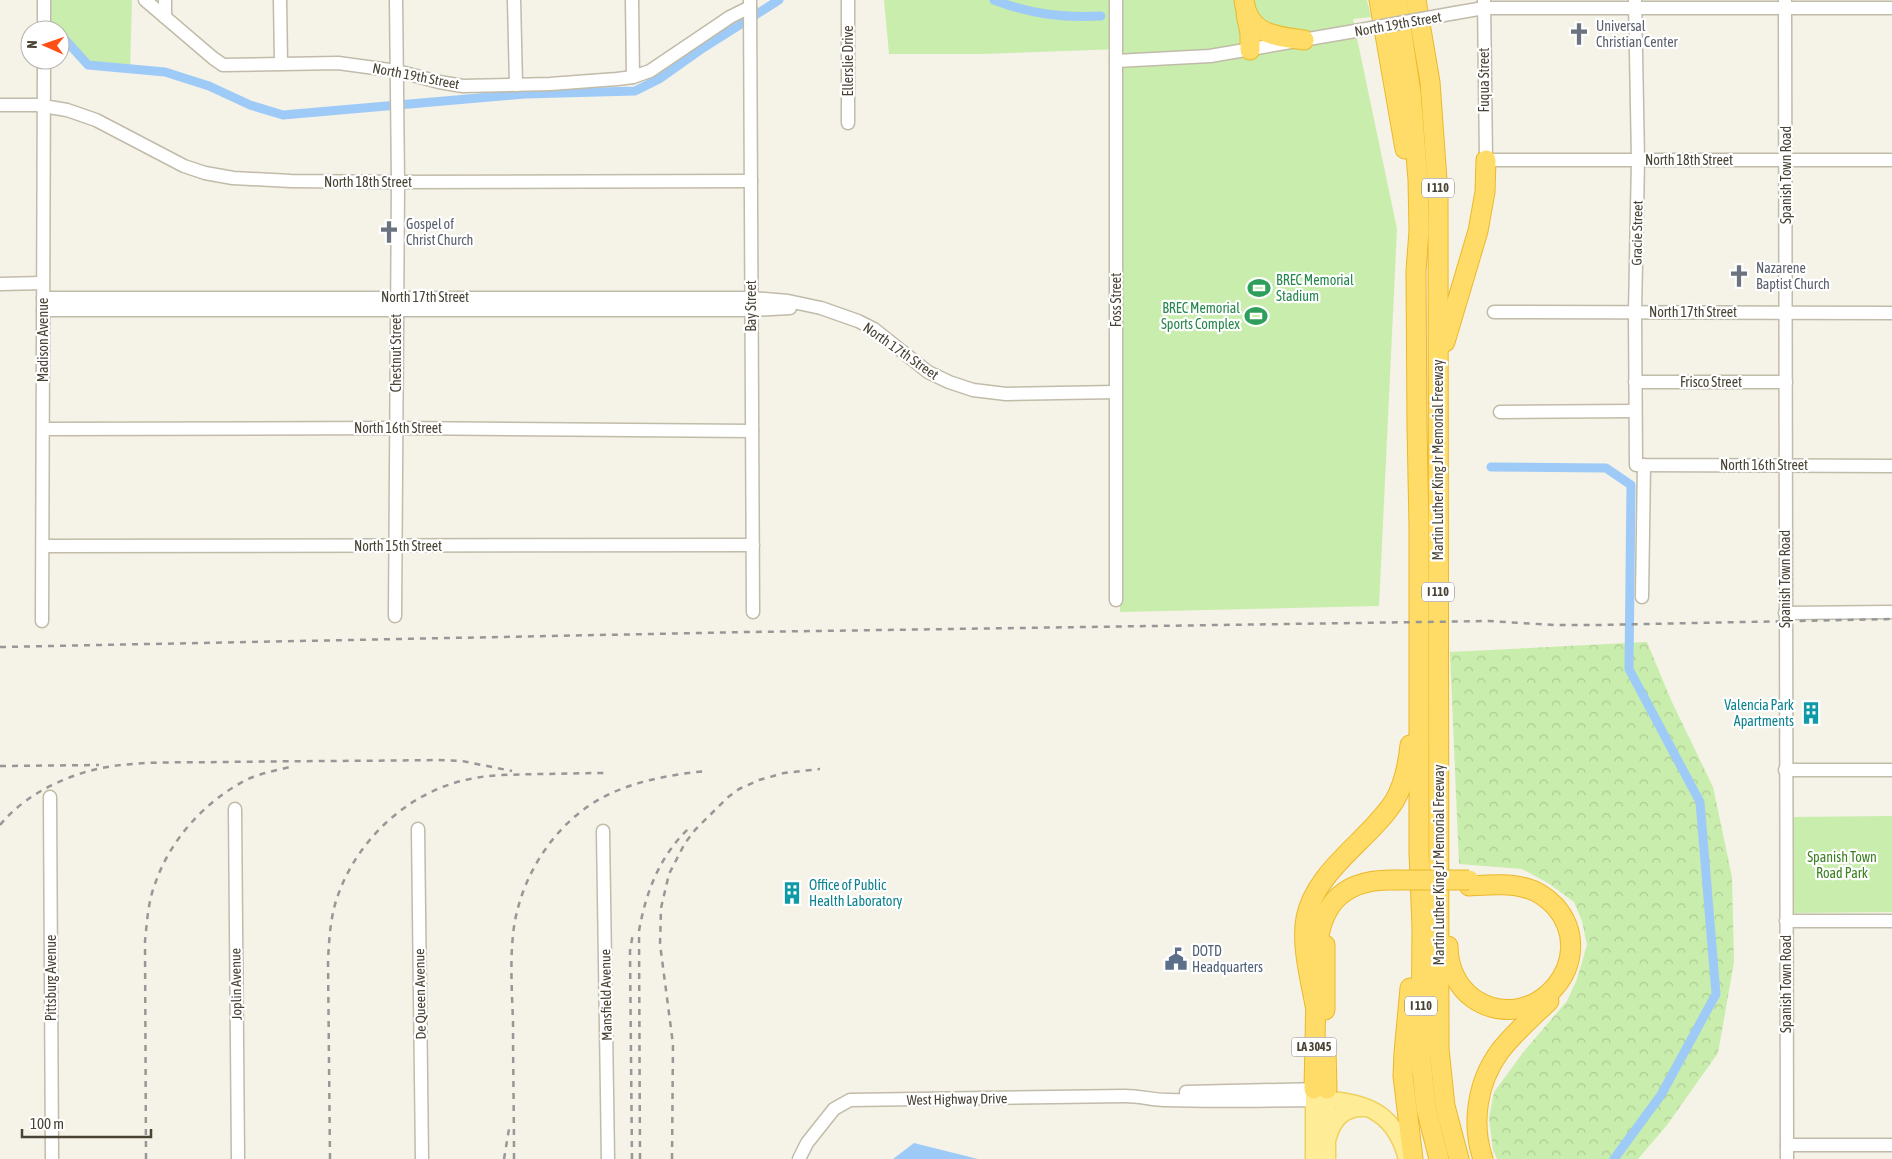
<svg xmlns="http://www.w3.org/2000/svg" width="1892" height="1159" viewBox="0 0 1892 1159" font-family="'Asap Condensed',sans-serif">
	<defs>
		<pattern id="forest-crowns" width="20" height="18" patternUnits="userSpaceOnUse" patternTransform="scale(1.25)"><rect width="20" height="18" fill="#c9edac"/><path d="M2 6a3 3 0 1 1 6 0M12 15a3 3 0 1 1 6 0" fill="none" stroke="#aecc95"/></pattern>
	</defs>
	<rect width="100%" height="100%" fill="#f5f2e7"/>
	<g fill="#c9edac">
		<polygon points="44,0 132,0 130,70 88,65 60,34 60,30 44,30"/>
		<polygon points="884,0 1367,0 1371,17 1353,19 1397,229 1379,606 1120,612 1120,49 980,54 889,54"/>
		<polygon points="1892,816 1892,912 1792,913 1792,817"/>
	</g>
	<polygon fill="url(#forest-crowns)" points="1647,642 1671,700 1713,787 1732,877 1734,962 1718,1053 1667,1125 1638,1159 1497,1159 1493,1150 1489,1118 1494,1092 1525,1050 1567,1001 1577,979 1587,945 1582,921 1574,902 1548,883 1522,869 1459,864 1450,652"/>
	<polygon fill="#9ecaf7" points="914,1143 978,1159 893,1159"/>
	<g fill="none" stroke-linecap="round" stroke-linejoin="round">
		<g stroke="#9ecaf7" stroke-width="9">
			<path d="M994,0C1030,14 1062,18 1101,16"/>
			<polyline points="60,34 88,65 165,72 209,86 250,105 283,115 525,94 635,91 659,79 700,50 779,0"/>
			<polyline points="1491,467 1606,468 1631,485 1629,669 1700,802 1716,994 1661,1095 1614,1159"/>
		</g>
		<defs>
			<g id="minor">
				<polyline points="145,0 213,58 223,65 338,63 397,71 439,82 463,86 550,84 617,79 633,77 650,71 730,17 750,7"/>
				<polyline points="165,0 165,17"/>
				<polyline points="280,0 281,63"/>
				<polyline points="514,0 516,85"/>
				<polyline points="632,0 633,77"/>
				<polyline points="750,0 753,612"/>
				<polyline points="1484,0 1486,160 1892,160"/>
				<polyline points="1635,0 1638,160 1635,312 1636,465 1892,466"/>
				<polyline points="1785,0 1787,1159"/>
				<polyline points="1455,13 1484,8 1892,8"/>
				<polyline points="44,30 44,0"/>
				<polyline points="1116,61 1210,56 1355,31"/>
				<polyline points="0,105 37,105 67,110 96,120 184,166 205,173 233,178 291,181 398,182 751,181"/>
				<polyline points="848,123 848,0"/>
				<polyline points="0,284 43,283"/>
				<polyline points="43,298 751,298 788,301 821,308 858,321 874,329 928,372 949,382 973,390 1006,394 1116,392"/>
				<polyline points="43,310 751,310 790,308"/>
				<polyline points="1494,312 1892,313"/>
				<polyline points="1635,382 1786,382"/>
				<polyline points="1500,412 1635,411"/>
				<polyline points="44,429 396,428 752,431"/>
				<polyline points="43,546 753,545"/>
				<polyline points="1642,597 1644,465"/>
				<polyline points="1116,600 1116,0"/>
				<polyline points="1785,613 1892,612"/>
				<polyline points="395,616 398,182 396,0"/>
				<polyline points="42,621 44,60"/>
				<polyline points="1785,770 1892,770"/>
				<polyline points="50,797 52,1159"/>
				<polyline points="235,809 238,1159"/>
				<polyline points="418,829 422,1159"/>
				<polyline points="603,831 608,1159"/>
				<polyline points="1786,921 1892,921"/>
				<polyline points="1186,1092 1321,1089"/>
				<polyline points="1787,1145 1892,1145"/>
				<path d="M799,1159L807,1143L834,1109L850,1100L1125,1096C1140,1096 1153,1100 1167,1100C1219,1102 1270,1100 1322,1100"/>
			</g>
			<g id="major">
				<polyline points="1314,1089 1314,1159"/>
				<path d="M1327,1100C1370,1102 1396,1116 1407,1159"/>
				<path d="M1328,1137C1333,1119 1345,1107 1364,1108"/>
				<polyline points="1327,1159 1327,1091"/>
			</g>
			<g id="highway">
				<path d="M1244,0C1248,35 1276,36 1304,40"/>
				<polyline points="1379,0 1405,149"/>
				<polyline points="1397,0 1411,93 1418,180 1419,231 1416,271 1417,427 1419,526 1419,852 1422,927 1421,1060 1426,1108 1439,1159"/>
				<polyline points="1416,0 1430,82 1438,194 1439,1049 1445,1106 1459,1159"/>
				<polyline points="1246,14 1250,33 1250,50"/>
				<polyline points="1445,342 1478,231 1485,192 1486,160"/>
				<polyline points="1325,945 1325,1010"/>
				<path d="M1448,946C1448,967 1457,987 1474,999C1534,1038 1602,960 1555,906C1547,898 1537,891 1526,888C1508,883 1488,885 1469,886"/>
				<path d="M1316,961C1318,910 1337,879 1393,880"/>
				<polyline points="1410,988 1404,1053 1403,1076 1413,1159"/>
				<path d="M1315,1005C1310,978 1301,944 1306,918C1315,870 1371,839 1395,800C1404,784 1408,764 1410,745"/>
				<polyline points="1326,1050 1327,1089"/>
				<polyline points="1314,1089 1316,994"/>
				<path d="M1483,1159C1471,1124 1477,1082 1500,1051C1514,1033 1532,1017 1549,1001"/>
			</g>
		</defs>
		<use href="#minor" stroke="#c1bba9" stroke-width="15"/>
		<use href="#major" stroke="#efd15c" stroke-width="19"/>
		<use href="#highway" stroke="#ebb82b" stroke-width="21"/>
		<use href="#minor" stroke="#fff" stroke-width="12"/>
		<use href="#major" stroke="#ffec96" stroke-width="16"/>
		<use href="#highway" stroke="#ffdc68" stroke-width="19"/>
		<g stroke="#979797" stroke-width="2.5" stroke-dasharray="6 6" stroke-linecap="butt">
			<polyline points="0,647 749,632 1489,621 1554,625 1599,625 1892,619"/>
			<polyline points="0,766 99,765"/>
			<path d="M0,825C23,797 58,779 93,770C134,760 179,763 222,762C294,761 366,761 438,760L462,761L512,771"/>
			<path d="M146,1159L145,941C147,922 148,902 155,884C170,840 204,802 246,780C261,773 278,770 294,766"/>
			<path d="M330,1159L328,961C329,941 330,921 336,901C355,841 408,791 470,779C492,774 514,775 535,774C559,774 583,773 607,773"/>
			<polyline points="504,1159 509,1129"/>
			<path d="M514,1159C514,1113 513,1068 513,1022C512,993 510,964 513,935C518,883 549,831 593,803C627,782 667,775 706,771"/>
			<polyline points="632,1159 630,951 633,933"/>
			<path d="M640,1159L639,931C646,891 660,856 689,828"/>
			<polyline points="672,1159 673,1044 660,944 661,908 669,874 685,843 695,830 727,798 739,789 759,780 784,773 820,769"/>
		</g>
		<defs>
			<polyline id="minor-bridge" points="1355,31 1455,13"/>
			<polyline id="highway-bridge" points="1393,880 1469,880"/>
		</defs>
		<use href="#minor-bridge" stroke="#c1bba9" stroke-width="15" stroke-linecap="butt"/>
		<use href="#highway-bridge" stroke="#ebb82b" stroke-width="21" stroke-linecap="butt"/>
		<use href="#minor-bridge" stroke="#fff" stroke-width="12"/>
		<use href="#highway-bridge" stroke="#ffdc68" stroke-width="19"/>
	</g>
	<defs>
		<symbol id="church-bare" viewBox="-9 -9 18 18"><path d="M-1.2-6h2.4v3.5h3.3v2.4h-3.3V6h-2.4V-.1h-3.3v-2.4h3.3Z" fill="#6b7280" stroke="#fff" stroke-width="2.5" paint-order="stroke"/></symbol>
		<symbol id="stadium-bare" viewBox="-9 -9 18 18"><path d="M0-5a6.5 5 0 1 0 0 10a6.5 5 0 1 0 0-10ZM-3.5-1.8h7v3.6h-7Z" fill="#2e9e5b" stroke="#fff" stroke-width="2.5" paint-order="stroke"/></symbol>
		<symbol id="building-bare" viewBox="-9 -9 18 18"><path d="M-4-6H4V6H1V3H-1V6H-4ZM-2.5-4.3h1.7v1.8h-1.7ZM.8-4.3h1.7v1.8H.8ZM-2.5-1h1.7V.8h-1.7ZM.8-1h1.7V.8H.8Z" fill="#0f9aa8" stroke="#fff" stroke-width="2.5" paint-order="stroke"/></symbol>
		<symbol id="civic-bare" viewBox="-9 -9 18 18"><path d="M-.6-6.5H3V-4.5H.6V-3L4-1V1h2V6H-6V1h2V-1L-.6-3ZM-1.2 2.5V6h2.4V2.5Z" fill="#5c6f8a" stroke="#fff" stroke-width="2.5" paint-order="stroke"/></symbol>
	</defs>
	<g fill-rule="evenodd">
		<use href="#church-bare" x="1563" y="18" width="32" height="32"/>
		<use href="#church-bare" x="373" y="216" width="32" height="32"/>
		<use href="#church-bare" x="1723" y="260" width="32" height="32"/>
		<use href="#stadium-bare" x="1243" y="272" width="32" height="32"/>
		<use href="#stadium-bare" x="1240" y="300" width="32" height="32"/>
		<use href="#building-bare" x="1795" y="697" width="32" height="32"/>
		<use href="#building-bare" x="776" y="877" width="32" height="32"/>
		<use href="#civic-bare" x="1160" y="943" width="32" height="32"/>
	</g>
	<g text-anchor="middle" stroke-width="4.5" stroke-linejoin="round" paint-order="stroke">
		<g fill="#fff" stroke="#807b72" stroke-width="1">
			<rect x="1422" y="178.5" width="32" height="19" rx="4"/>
			<rect x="1422" y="582.5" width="32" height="19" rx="4"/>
			<rect x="1405" y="996.5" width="32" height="19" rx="4"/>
			<rect x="1291.5" y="1037.5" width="45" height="19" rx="4"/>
		</g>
		<g font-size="12" font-weight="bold" fill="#494335">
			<text x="1438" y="192">I 110</text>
			<text x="1438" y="596">I 110</text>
			<text x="1421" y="1010">I 110</text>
			<text x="1314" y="1051">LA 3045</text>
		</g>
		<g font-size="14" fill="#494335" stroke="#fff">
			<text transform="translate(1398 24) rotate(-10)" y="5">North 19th Street</text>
			<text transform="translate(848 61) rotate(-90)" y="5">Ellerslie Drive</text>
			<text transform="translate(416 76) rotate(11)" y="5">North 19th Street</text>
			<text transform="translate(1484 80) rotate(-90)" y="5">Fuqua Street</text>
			<text x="1689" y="165">North 18th Street</text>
			<text transform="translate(1786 175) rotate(-90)" y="5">Spanish Town Road</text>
			<text x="368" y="187">North 18th Street</text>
			<text transform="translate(1637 233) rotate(-89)" y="5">Gracie Street</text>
			<text x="425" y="302">North 17th Street</text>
			<text transform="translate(1116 300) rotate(-90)" y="5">Foss Street</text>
			<text transform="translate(751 306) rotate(-90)" y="5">Bay Street</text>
			<text x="1693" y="317">North 17th Street</text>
			<text transform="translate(43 340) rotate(-90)" y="5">Madison Avenue</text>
			<text transform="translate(901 351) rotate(35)" y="5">North 17th Street</text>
			<text transform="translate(396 353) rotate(-90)" y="5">Chestnut Street</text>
			<text x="1711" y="387">Frisco Street</text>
			<text x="398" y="433">North 16th Street</text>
			<text transform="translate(1438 460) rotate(-90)" y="5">Martin Luther King Jr Memorial Freeway</text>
			<text x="1764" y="470">North 16th Street</text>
			<text x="398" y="551">North 15th Street</text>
			<text transform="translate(1785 579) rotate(-90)" y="5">Spanish Town Road</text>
			<text transform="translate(1439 865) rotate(-90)" y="5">Martin Luther King Jr Memorial Freeway</text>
			<text transform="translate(51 978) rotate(-90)" y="5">Pittsburg Avenue</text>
			<text transform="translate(236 984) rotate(-91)" y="5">Joplin Avenue</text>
			<text transform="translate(1786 984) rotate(-90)" y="5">Spanish Town Road</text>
			<text transform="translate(420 994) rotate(-91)" y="5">De Queen Avenue</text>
			<text transform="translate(606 995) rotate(-91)" y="5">Mansfield Avenue</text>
			<text transform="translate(957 1099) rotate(-1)" y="5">West Highway Drive</text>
		</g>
		<g font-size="14" fill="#5b616d" stroke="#fff" text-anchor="start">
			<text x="1596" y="31">Universal<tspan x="1596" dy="16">Christian Center</tspan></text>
			<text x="406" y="229">Gospel of<tspan x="406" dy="16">Christ Church</tspan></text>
			<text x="1756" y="273">Nazarene<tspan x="1756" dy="16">Baptist Church</tspan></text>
		</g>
		<g font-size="14" fill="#27864d" stroke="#fff" text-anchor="start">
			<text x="1276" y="285">BREC Memorial<tspan x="1276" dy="16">Stadium</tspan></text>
			<text x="1240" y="313" text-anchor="end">BREC Memorial<tspan x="1240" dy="16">Sports Complex</tspan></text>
		</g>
		<g font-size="14" fill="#0d838f" stroke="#fff" text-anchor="end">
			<text x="1794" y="710">Valencia Park<tspan x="1794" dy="16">Apartments</tspan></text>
			<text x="809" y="890" text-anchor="start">Office of Public<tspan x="809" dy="16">Health Laboratory</tspan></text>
		</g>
		<g font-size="14" fill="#3d8123" stroke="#fff">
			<text x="1842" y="862">Spanish Town<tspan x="1842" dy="16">Road Park</tspan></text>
		</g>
		<g font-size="14" fill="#4e5e75" stroke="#fff" text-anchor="start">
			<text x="1192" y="956">DOTD<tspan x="1192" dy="16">Headquarters</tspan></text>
		</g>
	</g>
	<g transform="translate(45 45) rotate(272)"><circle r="24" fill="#ffffff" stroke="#b6b4ae"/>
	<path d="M0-4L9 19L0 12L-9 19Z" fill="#ff4f14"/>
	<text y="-8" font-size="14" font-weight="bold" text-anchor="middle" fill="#494335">N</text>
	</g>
	<path d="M22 1129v8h129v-8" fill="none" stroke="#494335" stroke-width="2.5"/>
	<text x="30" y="1129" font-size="15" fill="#494335" stroke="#ffffff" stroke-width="4" paint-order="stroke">100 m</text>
</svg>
